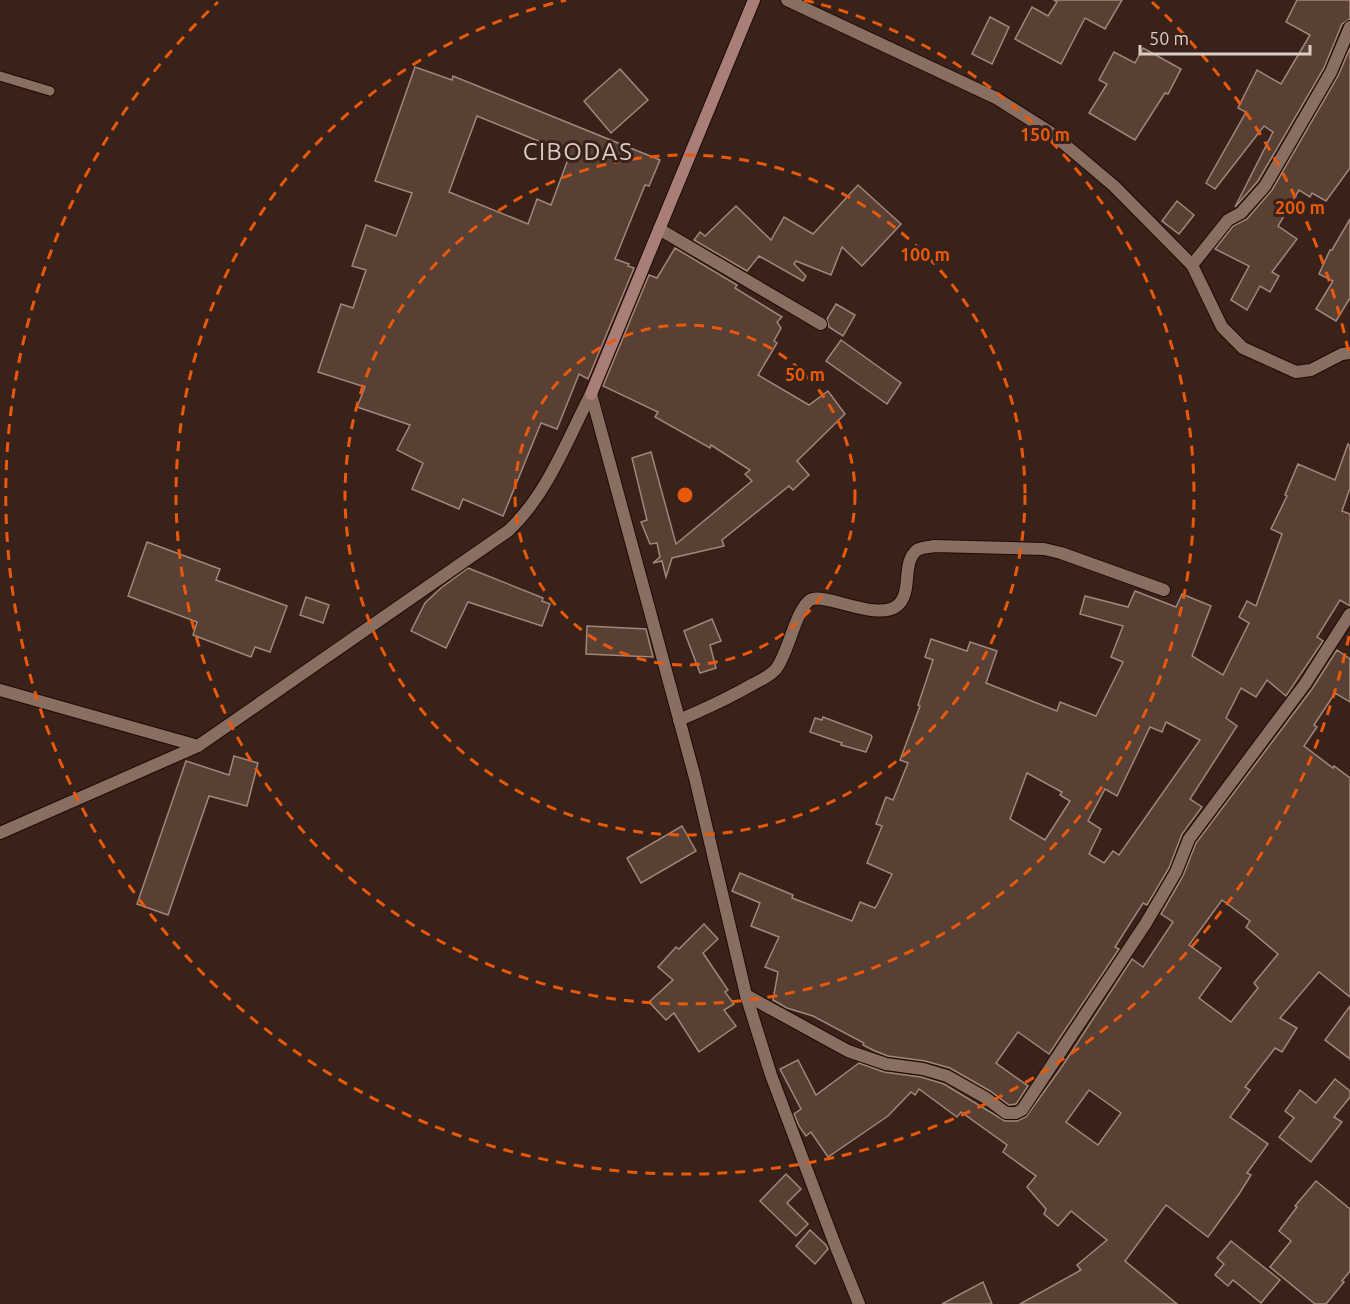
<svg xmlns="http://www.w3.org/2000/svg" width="1350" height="1304" viewBox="0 0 1350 1304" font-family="Ubuntu,sans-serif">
	<rect width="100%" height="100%" fill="#392219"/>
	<g fill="#594035" stroke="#a3867a" stroke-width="1.5" fill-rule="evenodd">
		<polygon points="1054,0 1122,0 1105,29 1085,18 1061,64 1015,39 1032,7 1048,16 1057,2"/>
		<polygon points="1297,0 1350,0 1350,19 1342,24 1324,68 1258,181 1235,207 1273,132 1264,126 1215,189 1206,183 1246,112 1238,108 1257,70 1281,84 1310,35 1286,22"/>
		<polygon points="990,17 1009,27 992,64 972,54"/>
		<polygon points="1143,48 1181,69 1168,94 1165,93 1135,140 1089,113 1107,84 1099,80 1114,52 1135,63"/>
		<polygon points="1350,48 1350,168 1326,201 1312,193 1310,197 1299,190 1278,226 1297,239 1272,272 1279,276 1270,292 1260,286 1247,310 1231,300 1249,266 1215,249 1233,226 1247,219 1272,190 1338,76"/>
		<path d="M415,67L452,80L453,76L660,160L649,186L645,185L615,259L629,264L628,266L634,268L588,379L579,374L557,429L541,423L503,516L463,499L459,509L412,489L423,463L397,450L410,425L357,407L365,387L318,372L341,304L353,308L366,270L352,266L366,225L396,236L412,193L375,181ZM477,116L570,154L551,205L537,199L528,224L449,192Z"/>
		<polygon points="620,69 648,100 611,133 584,101"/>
		<polygon points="858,185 901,224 862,266 842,247 831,275 796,261 794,264 806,276 803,281 759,256 747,271 694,240 700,232 705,236 736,206 771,240 784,217 813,234"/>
		<polygon points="1177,201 1194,215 1179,234 1162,221"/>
		<polygon points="1350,219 1350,298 1336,321 1316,309 1333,281 1319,274 1330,250 1332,250"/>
		<polygon points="675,248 737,285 735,288 782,317 777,322 781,328 774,341 777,343 758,375 809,405 828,391 845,414 797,461 809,475 793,490 789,486 722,540 724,546 672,558 666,577 662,561 653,563 660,557 657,543 650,544 641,522 647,520 632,458 651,452 676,544 752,481 745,474 750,470 711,445 710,448 655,417 658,412 603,386 649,275 657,278"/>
		<polygon points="836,304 855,315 843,336 829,327 827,319"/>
		<polygon points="841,340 901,383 887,404 826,361"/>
		<path d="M1348,444L1350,445V488L1342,511L1350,514V606L1340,600L1317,637L1323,641L1286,696L1267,680L1256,697L1241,688L1226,718L1237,726L1190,799L1202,807L1182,834L1169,868L1147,905L1143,903L1115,947L1119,949L1049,1054L1018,1032L996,1063L1028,1086L1016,1104L1009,1105L990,1091L950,1068L925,1061L888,1056L875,1051L863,1045L864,1043L813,1016L787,1008L773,1000L778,972L765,967L779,937L751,926L760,903L732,891L740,873L793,895L792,898L852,921L860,902L875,908L877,905L892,874L867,863L882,826L876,824L886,797L893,800L908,763L900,760L920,706L918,705L933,660L925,657L931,639L967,651L970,642L997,651L986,683L1057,711L1060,702L1096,716L1123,662L1111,657L1123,626L1080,614L1085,596L1128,607L1135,591L1176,607L1182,594L1211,606L1192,656L1223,675L1249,623L1239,617L1247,601L1256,606L1282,534L1271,529L1287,496L1285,495L1298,464L1335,480ZM1166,722L1200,740L1119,855L1113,851L1104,863L1089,854L1101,829L1088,821L1105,789L1117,796L1150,727L1162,732ZM1027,773L1062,792L1060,795L1070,801L1045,840L1010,819Z"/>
		<polygon points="147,542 220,569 216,580 287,606 270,652 255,647 251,657 193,635 197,622 128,596"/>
		<polygon points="468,568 543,598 542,601 550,604 542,626 468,602 446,648 411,631 425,603 441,588"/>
		<polygon points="306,597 329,605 323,623 300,615"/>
		<polygon points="712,619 721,641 710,645 716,668 700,673 684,631"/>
		<polygon points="587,626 646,629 653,657 586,654"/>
		<path d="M1337,650L1350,659V702L1335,693L1314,725L1317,727L1304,746L1333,768L1334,766L1350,778V997L1319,972L1280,1018L1297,1028L1282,1052L1275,1048L1245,1087L1250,1090L1230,1117L1268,1144L1247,1173L1251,1175L1239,1194L1208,1237L1166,1205L1125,1261L1177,1304H1020L1081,1270L1077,1265L1107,1240L1071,1211L1058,1226L1044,1214L1046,1209L1027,1187L1036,1176L1003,1152L1007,1145L961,1112L957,1117L919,1089L915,1095L911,1092L888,1116L828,1157L811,1132L806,1136L799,1126L794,1114L801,1109L780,1069L798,1060L816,1095L859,1063L884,1072L921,1077L944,1084L1005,1121H1017L1026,1117L1063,1065L1132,959L1143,967L1173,922L1161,914L1183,876L1196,843L1312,689ZM1222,900L1250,921L1246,927L1278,954L1254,983L1258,988L1231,1022L1199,998L1221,968L1189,945ZM1089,1090L1121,1113L1098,1145L1066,1122Z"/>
		<polygon points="823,717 871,735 872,737 866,752 841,745 842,743 810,732 815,718 822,720"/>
		<polygon points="234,756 258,763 247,806 209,796 168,915 137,904 186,761 229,775"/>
		<polygon points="682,826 696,851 641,883 627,858"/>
		<polygon points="704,924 718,939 703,953 728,990 725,992 734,1004 724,1010 736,1026 699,1052 674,1013 666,1020 649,1002 673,980 658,967 676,947 679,949"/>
		<polygon points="1350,1006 1350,1059 1325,1040"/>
		<polygon points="1335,1079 1350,1091 1350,1097 1334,1117 1342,1122 1311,1162 1279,1137 1294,1118 1285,1111 1300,1090 1316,1103"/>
		<polygon points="786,1174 801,1189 787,1203 808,1224 796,1236 760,1201"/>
		<polygon points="1316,1181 1350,1209 1350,1271 1342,1281 1344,1282 1326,1304 1315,1304 1270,1267 1291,1241 1279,1231 1297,1207 1295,1206"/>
		<polygon points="810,1230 826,1245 828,1249 815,1264 796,1246"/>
		<polygon points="1231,1241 1280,1280 1261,1303 1233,1280 1228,1286 1215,1275 1224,1264 1217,1258"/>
		<polygon points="983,1282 992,1304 942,1304"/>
	</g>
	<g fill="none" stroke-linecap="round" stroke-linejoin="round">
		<defs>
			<polyline id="service" points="0,76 50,91"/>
			<g id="minor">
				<polyline points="787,0 996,98 1050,132 1114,186 1192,265 1222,327 1243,348 1296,372 1311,370 1342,354 1350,353"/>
				<polyline points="659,229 821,324"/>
				<polyline points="1192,265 1228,220 1241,213 1265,186 1331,72 1350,27"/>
				<polyline points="591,394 695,778 746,995 771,1075 834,1242 859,1304"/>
				<polyline points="0,690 198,746"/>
				<path d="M679,720C705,709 729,698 753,684C761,680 770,676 776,669C789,652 795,611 810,600C823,591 878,623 898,605C913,591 901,563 917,550C922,547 930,547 935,546L1044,549L1061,553L1164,590"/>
				<polyline points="746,995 848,1051 886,1064 923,1069 947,1076 986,1098 1006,1113 1016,1113 1022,1110 1146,923 1176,872 1189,839 1305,684 1350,614"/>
			</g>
			<path id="tertiary" d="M0,833L198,746L508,531C547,495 567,440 591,394"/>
			<polyline id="secondary" points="591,394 754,0"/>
		</defs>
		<use href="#service" stroke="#1f0b04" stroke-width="11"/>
		<use href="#minor" stroke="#1f0b04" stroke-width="14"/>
		<use href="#tertiary" stroke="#1f0b04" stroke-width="14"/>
		<use href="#secondary" stroke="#1f0b04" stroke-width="14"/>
		<use href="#service" stroke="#896e62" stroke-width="9"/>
		<use href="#minor" stroke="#896e62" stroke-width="12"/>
		<use href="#tertiary" stroke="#896e62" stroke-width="12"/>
		<use href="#secondary" stroke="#a97e78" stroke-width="12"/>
	</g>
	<g fill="none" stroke="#e8590c" stroke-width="3" stroke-dasharray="10 8">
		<circle cx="685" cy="495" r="170"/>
		<circle cx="685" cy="495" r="340"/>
		<path d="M804 0A509 509 0 1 1 566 0"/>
		<path d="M1349 636A679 679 0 1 1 218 2M1152 2A679 679 0 0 1 1349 354"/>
	</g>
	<g text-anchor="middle" stroke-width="6" stroke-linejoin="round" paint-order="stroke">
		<g font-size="24" letter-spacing="1.5" fill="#ddcdc7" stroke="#392219">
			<text x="578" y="160">CIBODAS</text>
		</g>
	</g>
	<circle cx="685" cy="495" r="9" fill="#e8590c" stroke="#392219" stroke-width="3"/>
	<g font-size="18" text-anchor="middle" font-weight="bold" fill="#e8590c" stroke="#392219" stroke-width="6" stroke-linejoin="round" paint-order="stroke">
		<text x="1045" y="141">150 m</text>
		<text x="1300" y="214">200 m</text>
		<text x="925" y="261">100 m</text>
		<text x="805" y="381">50 m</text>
	</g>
	<path d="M1140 45v9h170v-9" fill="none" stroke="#ddcdc7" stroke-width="3"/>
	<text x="1149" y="45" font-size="18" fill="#ddcdc7" stroke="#392219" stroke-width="4.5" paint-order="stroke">50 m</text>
</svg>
